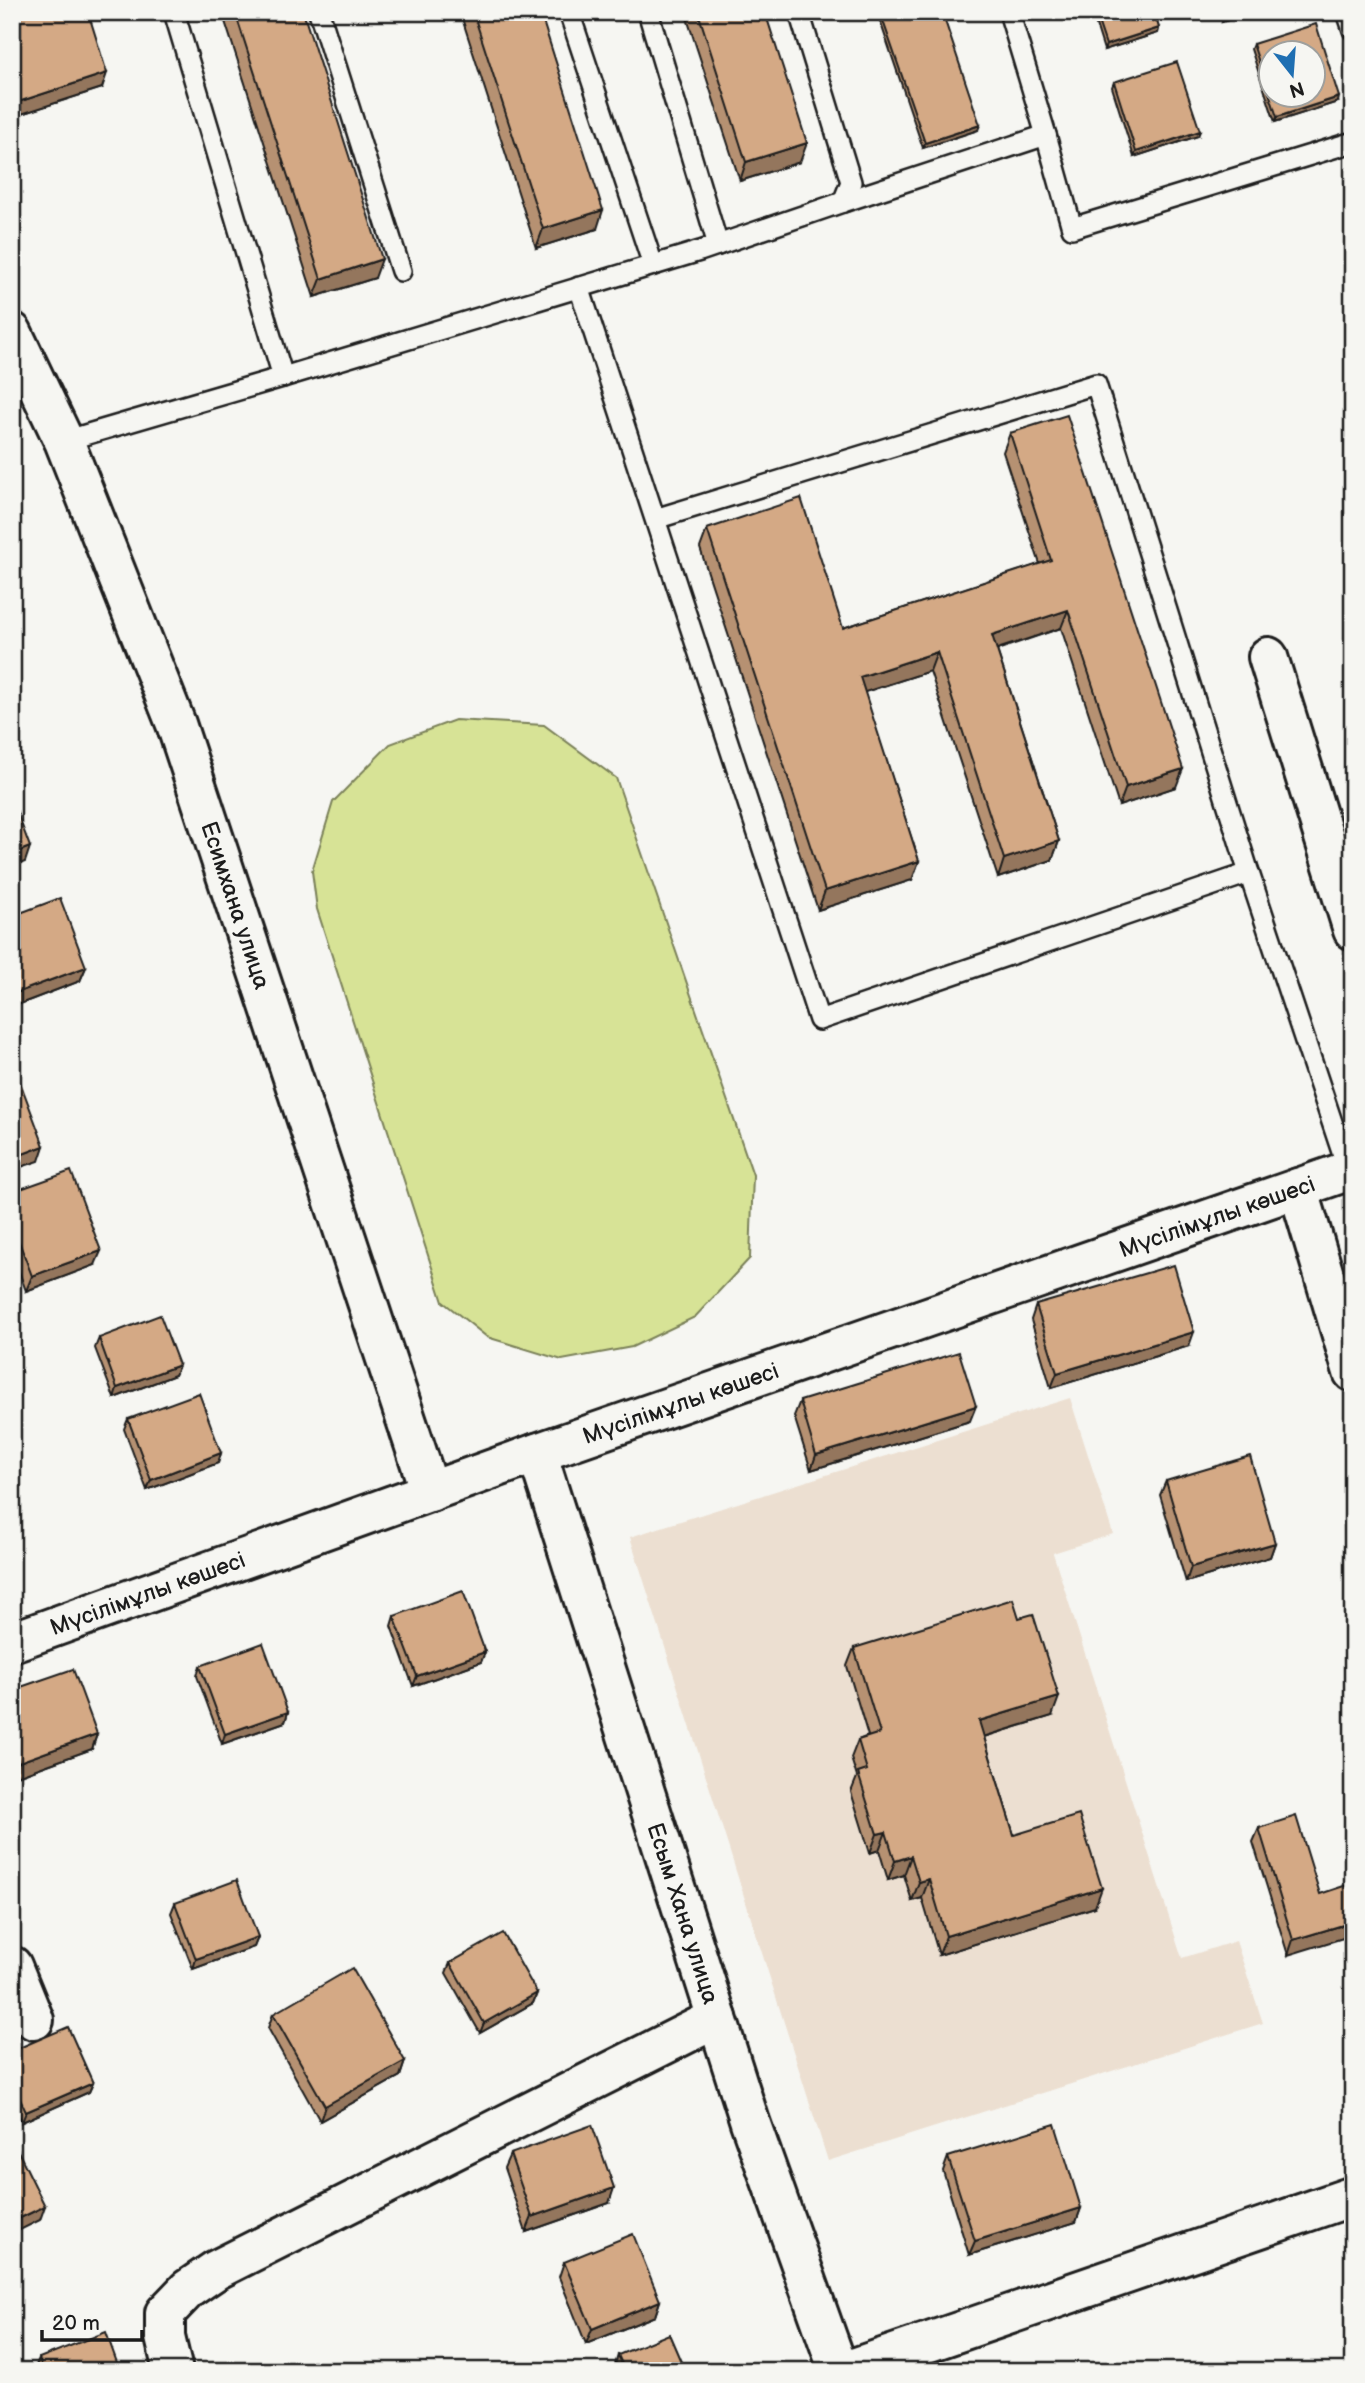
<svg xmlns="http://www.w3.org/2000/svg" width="1365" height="2383" viewBox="0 0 1365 2383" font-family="'Balsamiq Sans',sans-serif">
	<rect width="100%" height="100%" fill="#f6f6f2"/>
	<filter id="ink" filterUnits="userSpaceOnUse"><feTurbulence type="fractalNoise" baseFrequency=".0143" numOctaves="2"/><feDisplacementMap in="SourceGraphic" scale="14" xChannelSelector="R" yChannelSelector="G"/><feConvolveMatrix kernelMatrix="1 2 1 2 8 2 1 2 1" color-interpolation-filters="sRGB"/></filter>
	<g filter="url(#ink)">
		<polygon fill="#ecdfd1" points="1070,1398 1113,1534 1053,1553 1182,1958 1236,1941 1263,2023 828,2161 630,1537"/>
		<polygon fill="#d7e396" stroke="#7a8059" stroke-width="2" points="455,720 544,725 616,778 753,1175 750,1258 695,1317 632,1347 562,1360 487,1337 443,1302 317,909 312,871 333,802 390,744"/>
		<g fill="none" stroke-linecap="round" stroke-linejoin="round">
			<defs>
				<g id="service">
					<polyline points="319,12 401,271"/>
					<polyline points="569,12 653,265"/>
					<polyline points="648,12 718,245"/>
					<polyline points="1009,12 1046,135"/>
					<polyline points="1347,12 1353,30"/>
					<polyline points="843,202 1046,135 1072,228 1353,142"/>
					<polyline points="579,287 819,1020 1249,873 1096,384 655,519"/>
					<polyline points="283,377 700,251 843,202 851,182 799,12"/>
					<polyline points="64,441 283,377 174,12"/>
					<polyline points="1249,873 1348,1170"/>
				</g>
				<g id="minor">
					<path id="s1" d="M12,332L64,441L176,724L430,1492"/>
					<polyline points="1268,657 1353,930"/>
					<polyline points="1298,1188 1353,1372"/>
					<path id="s2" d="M537,1453L750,2122L839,2371"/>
					<path id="s3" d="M12,1642L537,1453L1353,1169"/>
					<polyline points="12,1966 34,2020"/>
					<polyline points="173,2371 165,2337 165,2313 188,2289 216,2270 717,2018"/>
					<polyline points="845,2371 1353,2196"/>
				</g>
			</defs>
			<use href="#service" stroke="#1c1c1c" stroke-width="24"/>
			<use href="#minor" stroke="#1c1c1c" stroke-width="44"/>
			<use href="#service" stroke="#f6f6f2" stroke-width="19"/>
			<use href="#minor" stroke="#f6f6f2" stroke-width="38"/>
		</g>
		<g fill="#b69172" stroke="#1c1c1c" stroke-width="2">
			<polygon points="222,12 303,12 375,278 314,297"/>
			<polygon points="460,12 540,12 597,229 536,248"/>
			<polygon points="685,12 765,12 800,162 740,181"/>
			<polygon points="877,12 942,12 978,130 923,148"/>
			<polygon points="1092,12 1154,12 1159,28 1158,33 1104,50"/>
			<polygon points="1220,12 1253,12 1222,22"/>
			<polygon points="12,17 102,88 12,117"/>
			<polygon points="1253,44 1338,102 1275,122 1251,49"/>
			<polygon points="1114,82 1198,136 1134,157 1112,87"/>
			<polygon points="1010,433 1176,787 1119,806 1061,628 997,650 1059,841 1052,860 998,878 930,671 864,692 919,861 912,880 818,910 700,548 707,529 843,628 1040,564 1003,452"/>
			<polygon points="12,916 86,967 80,981 12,1007"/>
			<polygon points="12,1192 95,1265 26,1291 12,1252"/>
			<polygon points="1036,1305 1189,1346 1051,1388 1031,1320"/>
			<polygon points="99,1338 179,1365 175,1375 114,1398 95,1348"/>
			<polygon points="800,1401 970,1421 811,1470 794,1416"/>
			<polygon points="128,1419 221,1453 218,1463 147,1490 124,1429"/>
			<polygon points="1166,1481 1275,1543 1270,1557 1186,1582 1160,1495"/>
			<polygon points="394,1616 485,1652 481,1662 413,1686 391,1626"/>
			<polygon points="854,1648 1052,1716 984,1737 1014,1835 1095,1907 939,1955 922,1898 912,1901 904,1875 888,1880 879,1850 870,1853 851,1792 857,1777 851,1758 858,1740 868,1736 847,1666"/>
			<polygon points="200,1666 288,1712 285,1722 222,1744 197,1676"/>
			<polygon points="12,1690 97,1734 92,1749 14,1777 12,1772"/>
			<polygon points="1259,1828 1320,1894 1288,1955 1253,1842"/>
			<polygon points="175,1903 258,1937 254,1947 193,1969 171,1913"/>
			<polygon points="450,1963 537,1993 533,2003 480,2033 446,1973"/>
			<polygon points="273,2014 405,2061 400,2076 320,2121 268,2028"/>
			<polygon points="12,2051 93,2083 89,2092 22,2122 12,2100"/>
			<polygon points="510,2154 609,2203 526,2232 504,2168"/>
			<polygon points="948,2157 1081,2208 1076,2222 969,2255 943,2171"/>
			<polygon points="564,2262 660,2301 655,2316 586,2344 559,2277"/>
			<polygon points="618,2355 685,2371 617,2371 615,2365"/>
			<polygon points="39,2358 120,2371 37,2371 35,2368"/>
		</g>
		<g fill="#94765d" stroke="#1c1c1c" stroke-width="2">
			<polygon points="1238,12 1253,12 1222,22 1224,17"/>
			<polygon points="1159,28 1158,33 1104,50 1106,45"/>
			<polygon points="107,73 102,88 12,117 12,111 15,103"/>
			<polygon points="1339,97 1338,102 1275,122 1277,117"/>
			<polygon points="980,125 978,130 923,148 925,143"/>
			<polygon points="1200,131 1198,136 1134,157 1136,152"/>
			<polygon points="807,143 800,162 740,181 746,162"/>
			<polygon points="603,210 597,229 536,248 543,229"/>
			<polygon points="382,259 375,278 314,297 321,279"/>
			<polygon points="1068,610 1061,628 985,653 992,635"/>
			<polygon points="937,652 930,671 853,696 860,677"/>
			<polygon points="1183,769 1176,787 1119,806 1126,787"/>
			<polygon points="1059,841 1052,860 998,878 1004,859"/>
			<polygon points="30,847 25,862 12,867 12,854"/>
			<polygon points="919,861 912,880 818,910 825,891"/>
			<polygon points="86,967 80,981 12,1007 16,993"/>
			<polygon points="44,1146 39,1161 12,1170 12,1158"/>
			<polygon points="101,1251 95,1265 26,1291 32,1276"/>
			<polygon points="1194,1332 1189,1346 1051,1388 1057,1373"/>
			<polygon points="179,1365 175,1375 114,1398 117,1388"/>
			<polygon points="976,1406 970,1421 811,1470 816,1455"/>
			<polygon points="221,1453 218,1463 147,1490 151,1480"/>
			<polygon points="1275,1543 1270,1557 1186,1582 1191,1567"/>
			<polygon points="485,1652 481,1662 413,1686 417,1676"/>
			<polygon points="1059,1697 1052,1716 973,1740 979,1721"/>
			<polygon points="288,1712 285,1722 222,1744 225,1734"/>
			<polygon points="97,1734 92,1749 14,1777 19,1762"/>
			<polygon points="886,1832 879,1850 870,1853 877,1834"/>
			<polygon points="911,1856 904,1875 888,1880 895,1861"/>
			<polygon points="929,1879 922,1898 912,1901 919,1882"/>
			<polygon points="1102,1888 1095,1907 939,1955 946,1936"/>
			<polygon points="1353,1922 1353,1935 1288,1955 1293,1940"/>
			<polygon points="258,1937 254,1947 193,1969 196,1959"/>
			<polygon points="537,1993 533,2003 480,2033 484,2023"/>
			<polygon points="405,2061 400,2076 320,2121 325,2106"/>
			<polygon points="93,2083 89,2092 22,2122 26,2112"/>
			<polygon points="614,2188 609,2203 526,2232 532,2217"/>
			<polygon points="45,2206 40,2220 12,2234 12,2222"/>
			<polygon points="1081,2208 1076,2222 969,2255 975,2241"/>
			<polygon points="660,2301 655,2316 586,2344 592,2329"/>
		</g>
		<g fill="#d4a985" stroke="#1c1c1c" stroke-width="2" fill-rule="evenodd">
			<polygon points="28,12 88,12 107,73 15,103 12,94 12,17"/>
			<polygon points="235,12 303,12 382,259 321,279"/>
			<polygon points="473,12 540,12 603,210 543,229"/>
			<polygon points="698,12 765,12 807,143 746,162"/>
			<polygon points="880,12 942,12 980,125 925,143"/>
			<polygon points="1095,12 1154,12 1159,28 1106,45"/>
			<polygon points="1223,12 1238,12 1224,17"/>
			<path d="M1316,24L1339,97L1277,117L1253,44ZM1270,52H1312V94H1270Z"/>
			<polygon points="1177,62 1200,131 1136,152 1114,82"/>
			<polygon points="1067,415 1183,769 1126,787 1068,610 992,635 1059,841 1004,859 937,652 860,677 919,861 825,891 707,529 801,498 843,628 1051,560 1010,433"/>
			<polygon points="12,799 30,847 12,854"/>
			<polygon points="60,898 86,967 16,993 12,982 12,916"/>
			<polygon points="20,1082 44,1146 12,1158 12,1085"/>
			<polygon points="71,1171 101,1251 32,1276 12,1223 12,1192"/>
			<polygon points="1174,1265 1194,1332 1057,1373 1036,1305"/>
			<polygon points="160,1315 179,1365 117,1388 99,1338"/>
			<polygon points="959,1352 976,1406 816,1455 800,1401"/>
			<polygon points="199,1393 221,1453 151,1480 128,1419"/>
			<polygon points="1250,1456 1275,1543 1191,1567 1166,1481"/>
			<polygon points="463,1591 485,1652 417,1676 394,1616"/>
			<polygon points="1013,1599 1019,1618 1033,1614 1059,1697 979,1721 1014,1835 1079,1815 1102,1888 946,1936 929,1879 919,1882 911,1856 895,1861 886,1832 877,1834 858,1773 867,1770 858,1740 880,1733 854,1648"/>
			<polygon points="263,1643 288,1712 225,1734 200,1666"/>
			<polygon points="73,1669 97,1734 19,1762 12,1742 12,1690"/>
			<polygon points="1296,1816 1320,1894 1353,1883 1353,1922 1293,1940 1259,1828"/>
			<polygon points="237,1880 258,1937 196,1959 175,1903"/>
			<polygon points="503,1933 537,1993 484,2023 450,1963"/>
			<polygon points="352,1968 405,2061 325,2106 273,2014"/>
			<polygon points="68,2027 93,2083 26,2112 12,2082 12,2051"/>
			<polygon points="1055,2124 1081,2208 975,2241 948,2157"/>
			<polygon points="592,2125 614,2188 532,2217 510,2154"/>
			<polygon points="15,2145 45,2206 12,2222 12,2146"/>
			<polygon points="633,2234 660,2301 592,2329 564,2262"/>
			<polygon points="106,2332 120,2371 44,2371 39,2358"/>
			<polygon points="669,2334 685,2371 625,2371 618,2355"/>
		</g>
	</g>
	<g text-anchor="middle" stroke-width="5" stroke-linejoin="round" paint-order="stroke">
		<g font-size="23" fill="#1c1c1c" stroke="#f6f6f2">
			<text dy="8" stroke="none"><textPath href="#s1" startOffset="616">Есимхана улица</textPath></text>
			<text dy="8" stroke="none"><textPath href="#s3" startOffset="1278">Мүсілімұлы көшесі</textPath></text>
			<text dy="8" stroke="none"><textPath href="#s3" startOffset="710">Мүсілімұлы көшесі</textPath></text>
			<text dy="8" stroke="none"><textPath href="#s3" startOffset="144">Мүсілімұлы көшесі</textPath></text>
			<text dy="8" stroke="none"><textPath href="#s2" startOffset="483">Есым Хана улица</textPath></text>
		</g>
	</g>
	<rect width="1365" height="2383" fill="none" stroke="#f6f6f2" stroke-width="42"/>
	<rect x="21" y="21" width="1323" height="2341" fill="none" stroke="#1c1c1c" stroke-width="2.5" filter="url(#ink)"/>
	<g transform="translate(1292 74) rotate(163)"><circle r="33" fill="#f6f6f2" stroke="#9f9f9c" stroke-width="2"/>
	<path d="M0-5L12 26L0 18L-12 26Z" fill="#1f6fb2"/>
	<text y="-10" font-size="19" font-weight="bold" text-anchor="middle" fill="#1c1c1c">N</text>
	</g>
	<path d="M42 2330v10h100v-10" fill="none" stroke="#1c1c1c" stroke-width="3.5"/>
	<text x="52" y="2330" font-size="21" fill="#1c1c1c" stroke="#f6f6f2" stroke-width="5" paint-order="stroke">20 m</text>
</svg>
